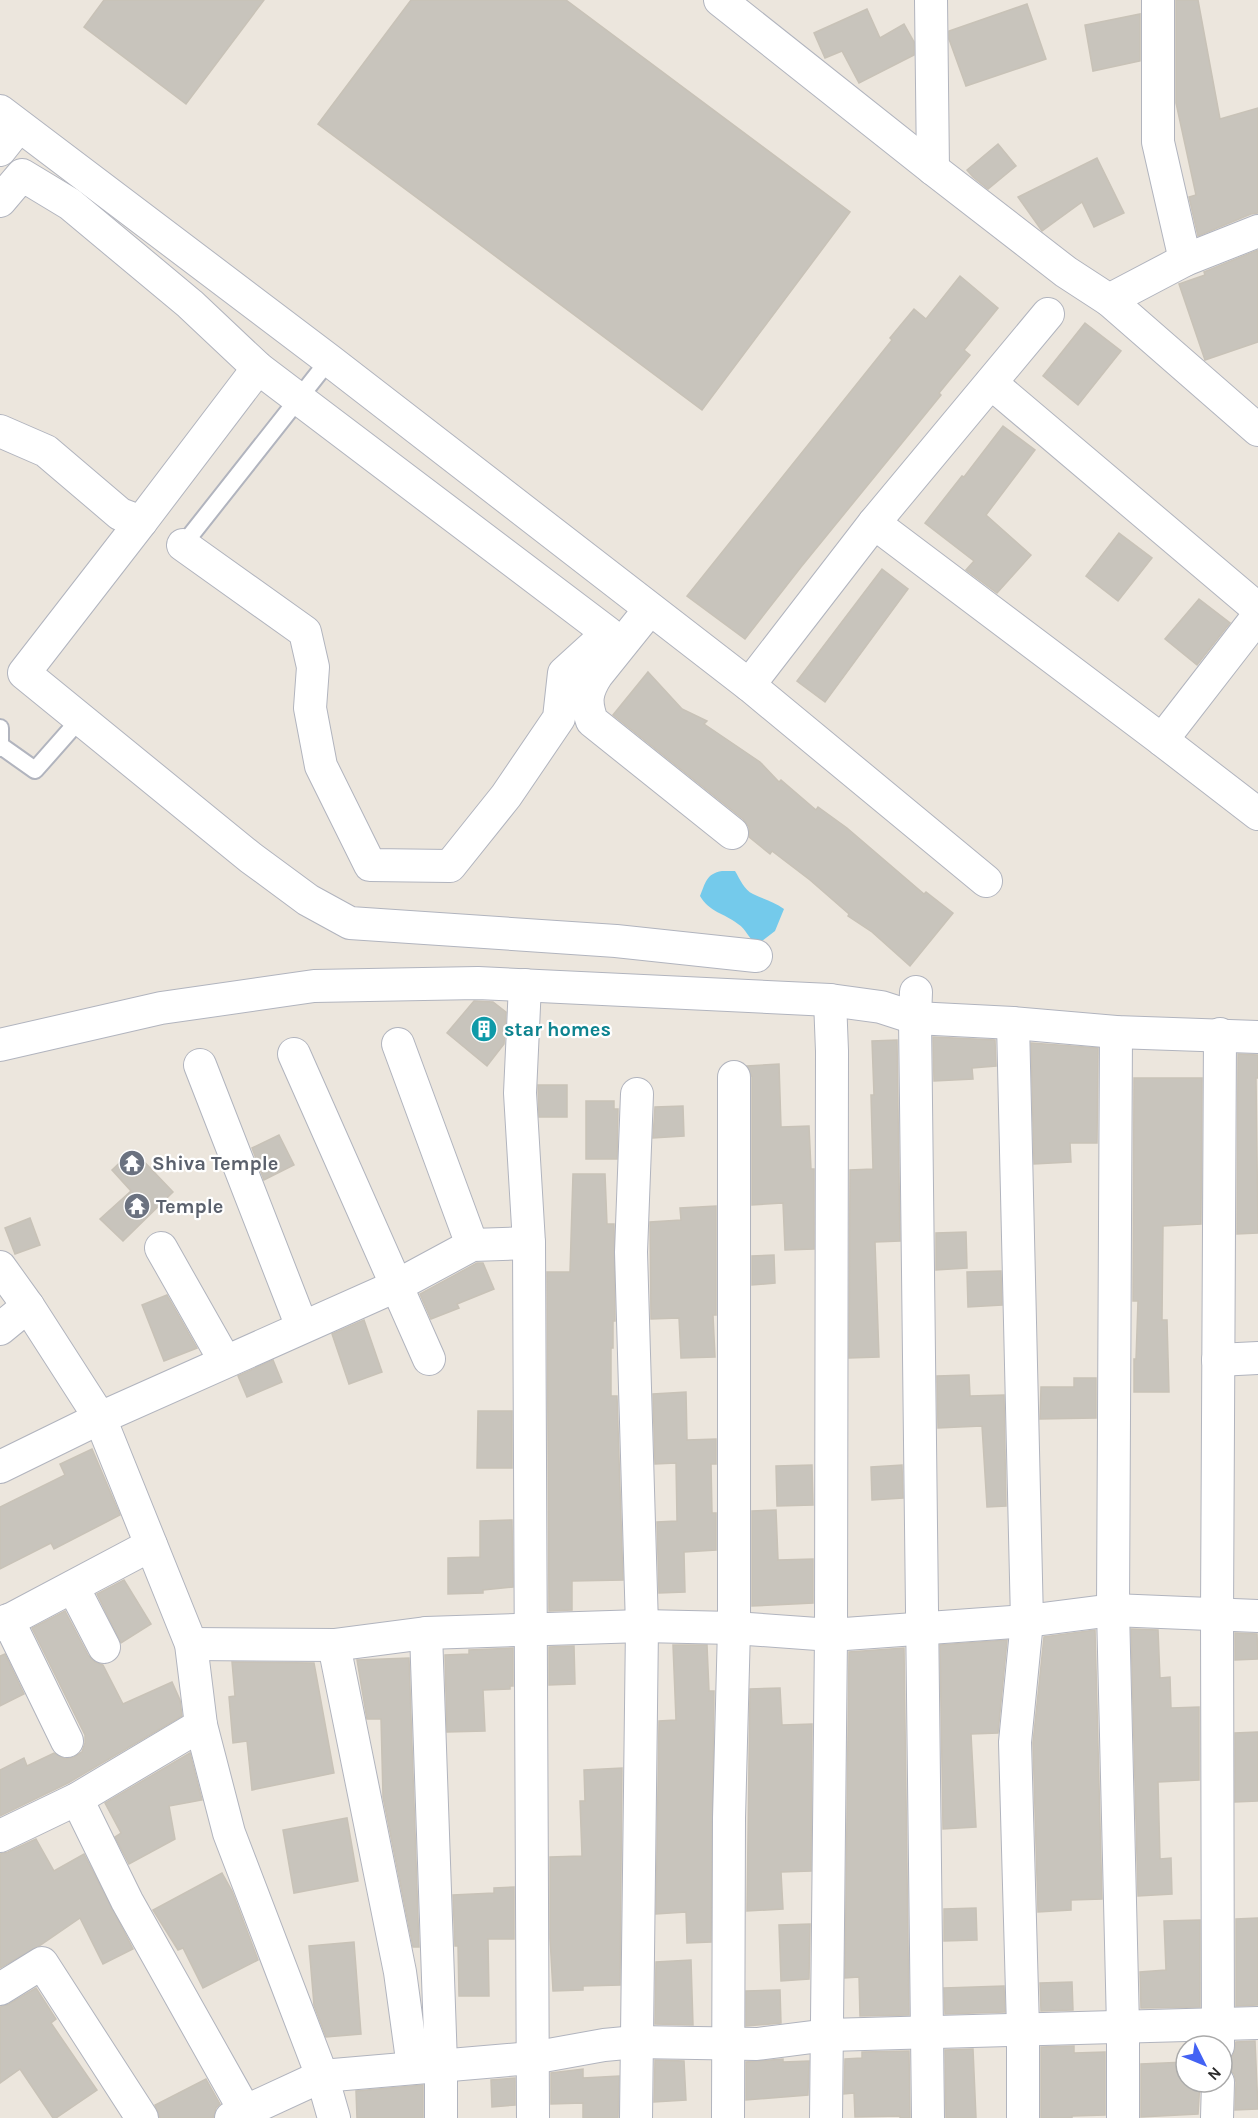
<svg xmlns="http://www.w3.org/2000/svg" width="1258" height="2118" viewBox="0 0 1258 2118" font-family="Karla,sans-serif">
	<rect width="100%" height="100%" fill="#ece6dd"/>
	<path fill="#74caeb" d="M722,871H735C740,879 744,890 753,894C763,899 774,902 784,909L775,931L757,945C749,939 746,929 738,924C724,913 709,912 700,896C706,882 706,874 722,871Z"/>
	<g fill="#c8c4bc" stroke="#c8c2b7" stroke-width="1.5">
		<polygon points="104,0 264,0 186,104 84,27"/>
		<polygon points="411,0 566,0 850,212 702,410 318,124"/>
		<polygon points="1176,0 1198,0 1220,119 1258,108 1258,213 1251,214 1198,236 1189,197 1196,195 1176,103"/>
		<polygon points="1027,4 1046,59 966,86 949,39 949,31"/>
		<polygon points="867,9 880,38 904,24 914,42 914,55 859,83 842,51 825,58 814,33"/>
		<polygon points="1140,14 1140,61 1093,71 1085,25"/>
		<polygon points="998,144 1016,166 988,189 973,177 967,170"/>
		<polygon points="1097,158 1124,213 1094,227 1082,202 1042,231 1018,197"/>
		<polygon points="1258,250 1258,342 1205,360 1179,284 1205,275 1204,272"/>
		<polygon points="960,276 998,308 964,350 970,355 939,393 941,395 801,567 745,639 687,596 892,340 890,338 914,309 926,319"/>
		<polygon points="1085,323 1121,351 1078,405 1043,376"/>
		<polygon points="1003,426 1035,450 986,515 1031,555 997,593 966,570 974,561 925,523 962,476 964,477"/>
		<polygon points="1119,533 1152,558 1118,601 1086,576"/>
		<polygon points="882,569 908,589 825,702 797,681"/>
		<polygon points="1199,599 1230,623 1197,665 1165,639"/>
		<polygon points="648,672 682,709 707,721 704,724 760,762 779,782 781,780 816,810 818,807 847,828 924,894 926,892 953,913 910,966 872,932 848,916 849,914 810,880 772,851 770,854 749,837 749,827 743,819 613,715"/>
		<polygon points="474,1001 493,1002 506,1012 504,1044 487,1066 447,1033"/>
		<polygon points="933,1037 995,1040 996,1066 972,1068 973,1079 934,1081"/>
		<polygon points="897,1040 900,1241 875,1242 879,1357 849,1358 850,1170 873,1169 871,1095 874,1095 872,1041"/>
		<polygon points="1031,1043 1098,1048 1097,1143 1070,1143 1071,1162 1034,1164"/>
		<polygon points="1238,1054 1258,1055 1258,1078 1256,1078 1258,1233 1237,1234"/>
		<polygon points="779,1064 781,1127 809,1126 811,1169 814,1169 814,1249 785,1250 783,1203 752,1205 752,1077 747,1066"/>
		<polygon points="1134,1078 1202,1078 1201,1224 1163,1226 1162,1320 1167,1320 1169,1392 1134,1392 1134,1359 1136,1359 1138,1301 1133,1301"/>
		<polygon points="538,1085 567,1085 567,1117 539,1117"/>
		<polygon points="586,1101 614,1101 614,1109 618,1109 617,1159 586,1159"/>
		<polygon points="683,1106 684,1136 653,1138 655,1107"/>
		<polygon points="279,1135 294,1165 264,1180 252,1148"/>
		<polygon points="133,1150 173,1192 123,1241 100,1219 131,1191 112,1170"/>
		<polygon points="573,1174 605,1174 607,1224 614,1224 615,1321 613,1321 613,1348 611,1348 611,1396 617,1396 623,1580 572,1581 572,1610 549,1611 547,1272 570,1272"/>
		<polygon points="716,1206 716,1315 713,1315 715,1357 681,1358 679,1318 651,1319 650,1222 681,1220 680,1208"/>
		<polygon points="30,1218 40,1245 15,1254 5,1228"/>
		<polygon points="966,1232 967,1268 936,1270 936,1233"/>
		<polygon points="774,1255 775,1283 752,1285 752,1256"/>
		<polygon points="477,1263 483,1263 494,1289 457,1304 459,1308 431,1319 420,1294"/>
		<polygon points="1001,1271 1002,1305 968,1307 967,1272"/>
		<polygon points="167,1295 197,1348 164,1361 142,1305"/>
		<polygon points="364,1320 382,1372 349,1384 332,1334"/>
		<polygon points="273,1360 282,1382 247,1397 238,1376"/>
		<polygon points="969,1375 970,1396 1004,1395 1006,1506 987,1507 982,1426 938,1428 937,1376"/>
		<polygon points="1074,1378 1096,1378 1096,1418 1040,1419 1041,1387 1074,1387"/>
		<polygon points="686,1392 687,1440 716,1439 716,1464 711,1464 712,1513 716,1513 716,1550 684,1552 685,1592 659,1593 657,1522 677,1521 676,1463 655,1464 653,1394"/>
		<polygon points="478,1411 512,1411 512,1468 477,1468"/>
		<polygon points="92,1449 120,1515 54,1549 51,1543 0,1569 0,1507 65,1475 60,1464"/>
		<polygon points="812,1465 813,1505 777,1506 776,1466"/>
		<polygon points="902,1465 903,1498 872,1500 871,1467"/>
		<polygon points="776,1510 778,1560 813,1559 813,1603 752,1606 752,1511"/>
		<polygon points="512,1520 513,1587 483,1590 483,1593 448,1594 448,1558 480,1557 480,1521"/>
		<polygon points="124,1580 151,1624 121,1643 97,1594"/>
		<polygon points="65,1611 88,1655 95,1662 103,1665 123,1704 172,1682 180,1700 182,1716 68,1783 0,1816 0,1770 24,1758 27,1766 54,1753 65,1759 74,1757 82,1752 85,1743 85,1735 32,1628"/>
		<polygon points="1131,1629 1158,1630 1160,1678 1170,1677 1171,1708 1199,1707 1199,1780 1158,1782 1160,1859 1171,1858 1172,1894 1138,1896"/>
		<polygon points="1095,1630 1102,1899 1071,1900 1071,1910 1038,1912 1033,1743 1044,1637"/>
		<polygon points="1235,1633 1257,1634 1258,1659 1235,1660"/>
		<polygon points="1007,1640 998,1733 971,1734 976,1827 943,1829 940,1645"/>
		<polygon points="673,1645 707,1645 709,1691 714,1691 711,1942 687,1943 686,1912 656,1914 659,1721 676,1720"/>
		<polygon points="574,1646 575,1684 549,1685 549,1647"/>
		<polygon points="513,1648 513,1686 510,1686 510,1689 483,1690 485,1731 447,1732 445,1655 469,1654 469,1650"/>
		<polygon points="904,1648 909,2015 860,2016 859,1977 845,1978 849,1652"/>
		<polygon points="5,1654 24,1694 0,1706 0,1656"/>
		<polygon points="409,1658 419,1947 413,1947 383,1797 381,1719 367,1719 357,1660"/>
		<polygon points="232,1662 314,1663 334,1773 252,1790 247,1741 233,1743 229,1697 235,1696"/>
		<polygon points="780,1688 782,1725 812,1724 811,1871 781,1872 783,1909 747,1911 750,1689"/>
		<polygon points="1258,1732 1258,1801 1235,1802 1235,1733"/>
		<polygon points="190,1753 202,1800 169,1806 175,1839 129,1864 115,1837 121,1833 105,1803"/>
		<polygon points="622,1768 620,1985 583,1986 583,1990 553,1991 550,1938 550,1857 582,1856 580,1801 585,1801 584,1770"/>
		<polygon points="347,1818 358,1881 294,1893 283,1830"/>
		<polygon points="36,1839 54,1871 84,1854 133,1949 103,1964 80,1918 39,1946 0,1968 0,1854 8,1852"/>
		<polygon points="222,1873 232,1891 258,1960 203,1988 183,1948 178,1950 153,1910"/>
		<polygon points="514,1887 514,1939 488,1939 489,1996 459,1996 458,1946 455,1946 453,1895 494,1893 494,1888"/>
		<polygon points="976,1908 977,1940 944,1941 944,1909"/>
		<polygon points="1258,1918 1258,2005 1236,2006 1236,1919"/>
		<polygon points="1200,1920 1200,2007 1141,2008 1140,1972 1166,1970 1164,1921"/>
		<polygon points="810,1924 809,1979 781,1981 779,1925"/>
		<polygon points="354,1942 361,2034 326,2037 314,2005 309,1946"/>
		<polygon points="691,1960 693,2025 655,2024 656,1962"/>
		<polygon points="1072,1982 1073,2010 1041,2011 1040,1983"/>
		<polygon points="1004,1986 1005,2012 945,2014 944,1988"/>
		<polygon points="36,1988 56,2019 51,2023 97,2090 56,2118 53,2118 20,2069 0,2083 0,2007 9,2004"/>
		<polygon points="780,1990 781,2023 746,2026 746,1991"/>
		<polygon points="1255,2041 1258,2109 1235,2110 1236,2082 1234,2074 1222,2063 1227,2061 1233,2055 1236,2042"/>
		<polygon points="1074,2046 1074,2053 1105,2052 1105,2115 1072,2116 1072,2118 1041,2118 1041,2047"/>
		<polygon points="973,2049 976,2118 946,2118 945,2050"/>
		<polygon points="909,2051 910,2118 900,2118 900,2116 855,2117 854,2093 844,2094 845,2059 862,2058 862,2052"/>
		<polygon points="783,2059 783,2062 809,2061 808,2095 746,2100 746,2062"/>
		<polygon points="655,2060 684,2061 686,2100 654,2102"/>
		<polygon points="1186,2062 1186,2082 1200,2082 1198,2114 1141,2117 1141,2064"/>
		<polygon points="583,2069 583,2078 619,2076 618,2118 583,2118 583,2103 551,2104 551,2073"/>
		<polygon points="515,2078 515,2105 492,2107 491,2080"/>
		<polygon points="206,2079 220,2104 216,2108 213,2118 160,2118 155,2105"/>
		<polygon points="423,2085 423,2118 357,2118 356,2091"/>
	</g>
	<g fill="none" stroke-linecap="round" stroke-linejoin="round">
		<defs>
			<g id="service">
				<polyline points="183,545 329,360"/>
				<polyline points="0,728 0,748"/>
				<polyline points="1,746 35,770 80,719"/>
			</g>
			<g id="minor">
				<polyline points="720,0 933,169 1066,272 1109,300 1185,260"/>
				<polyline points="931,0 933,169"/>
				<polyline points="1158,0 1158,142 1185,260 1258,231"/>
				<polyline points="0,111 329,360 749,685 874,523 1048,314"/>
				<polyline points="0,150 19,126"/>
				<polyline points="0,201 22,175 70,204 190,304 258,368 608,633 564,673 559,718 506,796 450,866 370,865 321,766 310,708 313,667 305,632 183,545"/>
				<polyline points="1109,300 1258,430"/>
				<polyline points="991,383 1258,609"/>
				<polyline points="0,431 46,451 120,514 141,522 258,368"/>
				<polyline points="141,522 24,673 251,858 308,900 350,923 616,941 756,956"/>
				<polyline points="874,523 1162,740 1258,616"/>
				<path d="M650,609L597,675C586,692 585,702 592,721L732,833"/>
				<polyline points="749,685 986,881"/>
				<polyline points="1162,740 1258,814"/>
				<polyline points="525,985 520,1093 529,1243 533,2118"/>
				<polyline points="916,992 915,1018 928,2118"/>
				<polyline points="1013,1023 1027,1621 1015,1742 1023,2028 1023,2118"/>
				<polyline points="1116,1032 1113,1610 1123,2026 1123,2118"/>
				<polyline points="398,1044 472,1245"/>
				<polyline points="0,1045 161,1008 314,986 478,983 830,1000 881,1007 915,1018 1013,1023 1116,1032 1258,1037"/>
				<polyline points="294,1054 429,1359"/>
				<polyline points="200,1065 302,1327"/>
				<polyline points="161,1248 225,1361"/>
				<polyline points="0,1267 28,1306 100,1418 191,1644 201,1725 229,1833 322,2076 334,2118"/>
				<polyline points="0,1329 28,1306"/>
				<polyline points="1218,1360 1258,1358"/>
				<polyline points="0,1467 100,1418 396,1286 472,1245 529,1243"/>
				<polyline points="73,1587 104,1647"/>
				<polyline points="8,1620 67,1741"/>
				<polyline points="0,1625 151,1545"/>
				<polyline points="426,1633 441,2064 441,2118"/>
				<polyline points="191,1644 334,1645 426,1633 642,1626 734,1628 831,1635 1027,1621 1113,1610 1258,1616"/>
				<polyline points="334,1645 400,1972 413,2067"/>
				<polyline points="77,1799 127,1901 245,2111"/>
				<polyline points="0,1836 77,1799 201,1725"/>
				<polyline points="0,1989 42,1963 142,2118"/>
				<polyline points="1218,2046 1217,1616 1220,1034"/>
				<polyline points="231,2118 322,2076 532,2058 604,2045 636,2042 757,2044 828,2035 1258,2023"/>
				<polyline points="636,2118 642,1626 631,1252 637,1094"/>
				<polyline points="728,2118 729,1818 734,1628 734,1077"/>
				<polyline points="826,2118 831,1635 832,1051 830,1000"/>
				<polyline points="1217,2118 1218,2082"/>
			</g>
		</defs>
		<use href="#service" stroke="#b1b4be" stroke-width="20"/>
		<use href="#minor" stroke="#b1b4be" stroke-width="34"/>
		<use href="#service" stroke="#fff" stroke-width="16"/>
		<use href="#minor" stroke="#fff" stroke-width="32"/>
	</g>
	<defs>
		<symbol id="building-disc" viewBox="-11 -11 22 22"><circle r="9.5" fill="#0f9aa8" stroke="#fff"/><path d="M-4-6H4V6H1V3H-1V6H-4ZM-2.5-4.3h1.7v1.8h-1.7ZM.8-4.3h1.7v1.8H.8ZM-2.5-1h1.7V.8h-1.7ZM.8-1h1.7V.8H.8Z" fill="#fff"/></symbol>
		<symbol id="temple-disc" viewBox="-11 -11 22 22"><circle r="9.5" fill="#6b7280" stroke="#fff"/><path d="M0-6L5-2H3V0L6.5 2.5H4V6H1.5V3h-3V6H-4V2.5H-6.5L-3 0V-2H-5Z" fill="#fff"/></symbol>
	</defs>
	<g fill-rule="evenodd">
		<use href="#building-disc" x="469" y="1014" width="30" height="30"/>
		<use href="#temple-disc" x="117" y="1148" width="30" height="30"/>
		<use href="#temple-disc" x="122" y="1191" width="30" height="30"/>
	</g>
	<g text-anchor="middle" stroke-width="4.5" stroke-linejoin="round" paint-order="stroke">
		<g font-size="20" font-weight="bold" fill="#0d838f" stroke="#fff" text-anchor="start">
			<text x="504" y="1036">star homes</text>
		</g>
		<g font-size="20" font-weight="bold" fill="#5b616d" stroke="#fff" text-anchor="start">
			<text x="152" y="1170">Shiva Temple</text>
			<text x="156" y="1213">Temple</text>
		</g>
	</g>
	<g transform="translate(1204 2064) rotate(133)"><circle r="28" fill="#ffffff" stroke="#aaaaaa" stroke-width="1.5"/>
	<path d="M0-4.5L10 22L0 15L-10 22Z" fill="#4362f4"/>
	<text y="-9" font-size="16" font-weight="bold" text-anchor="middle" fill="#2b2b2b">N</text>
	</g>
</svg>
